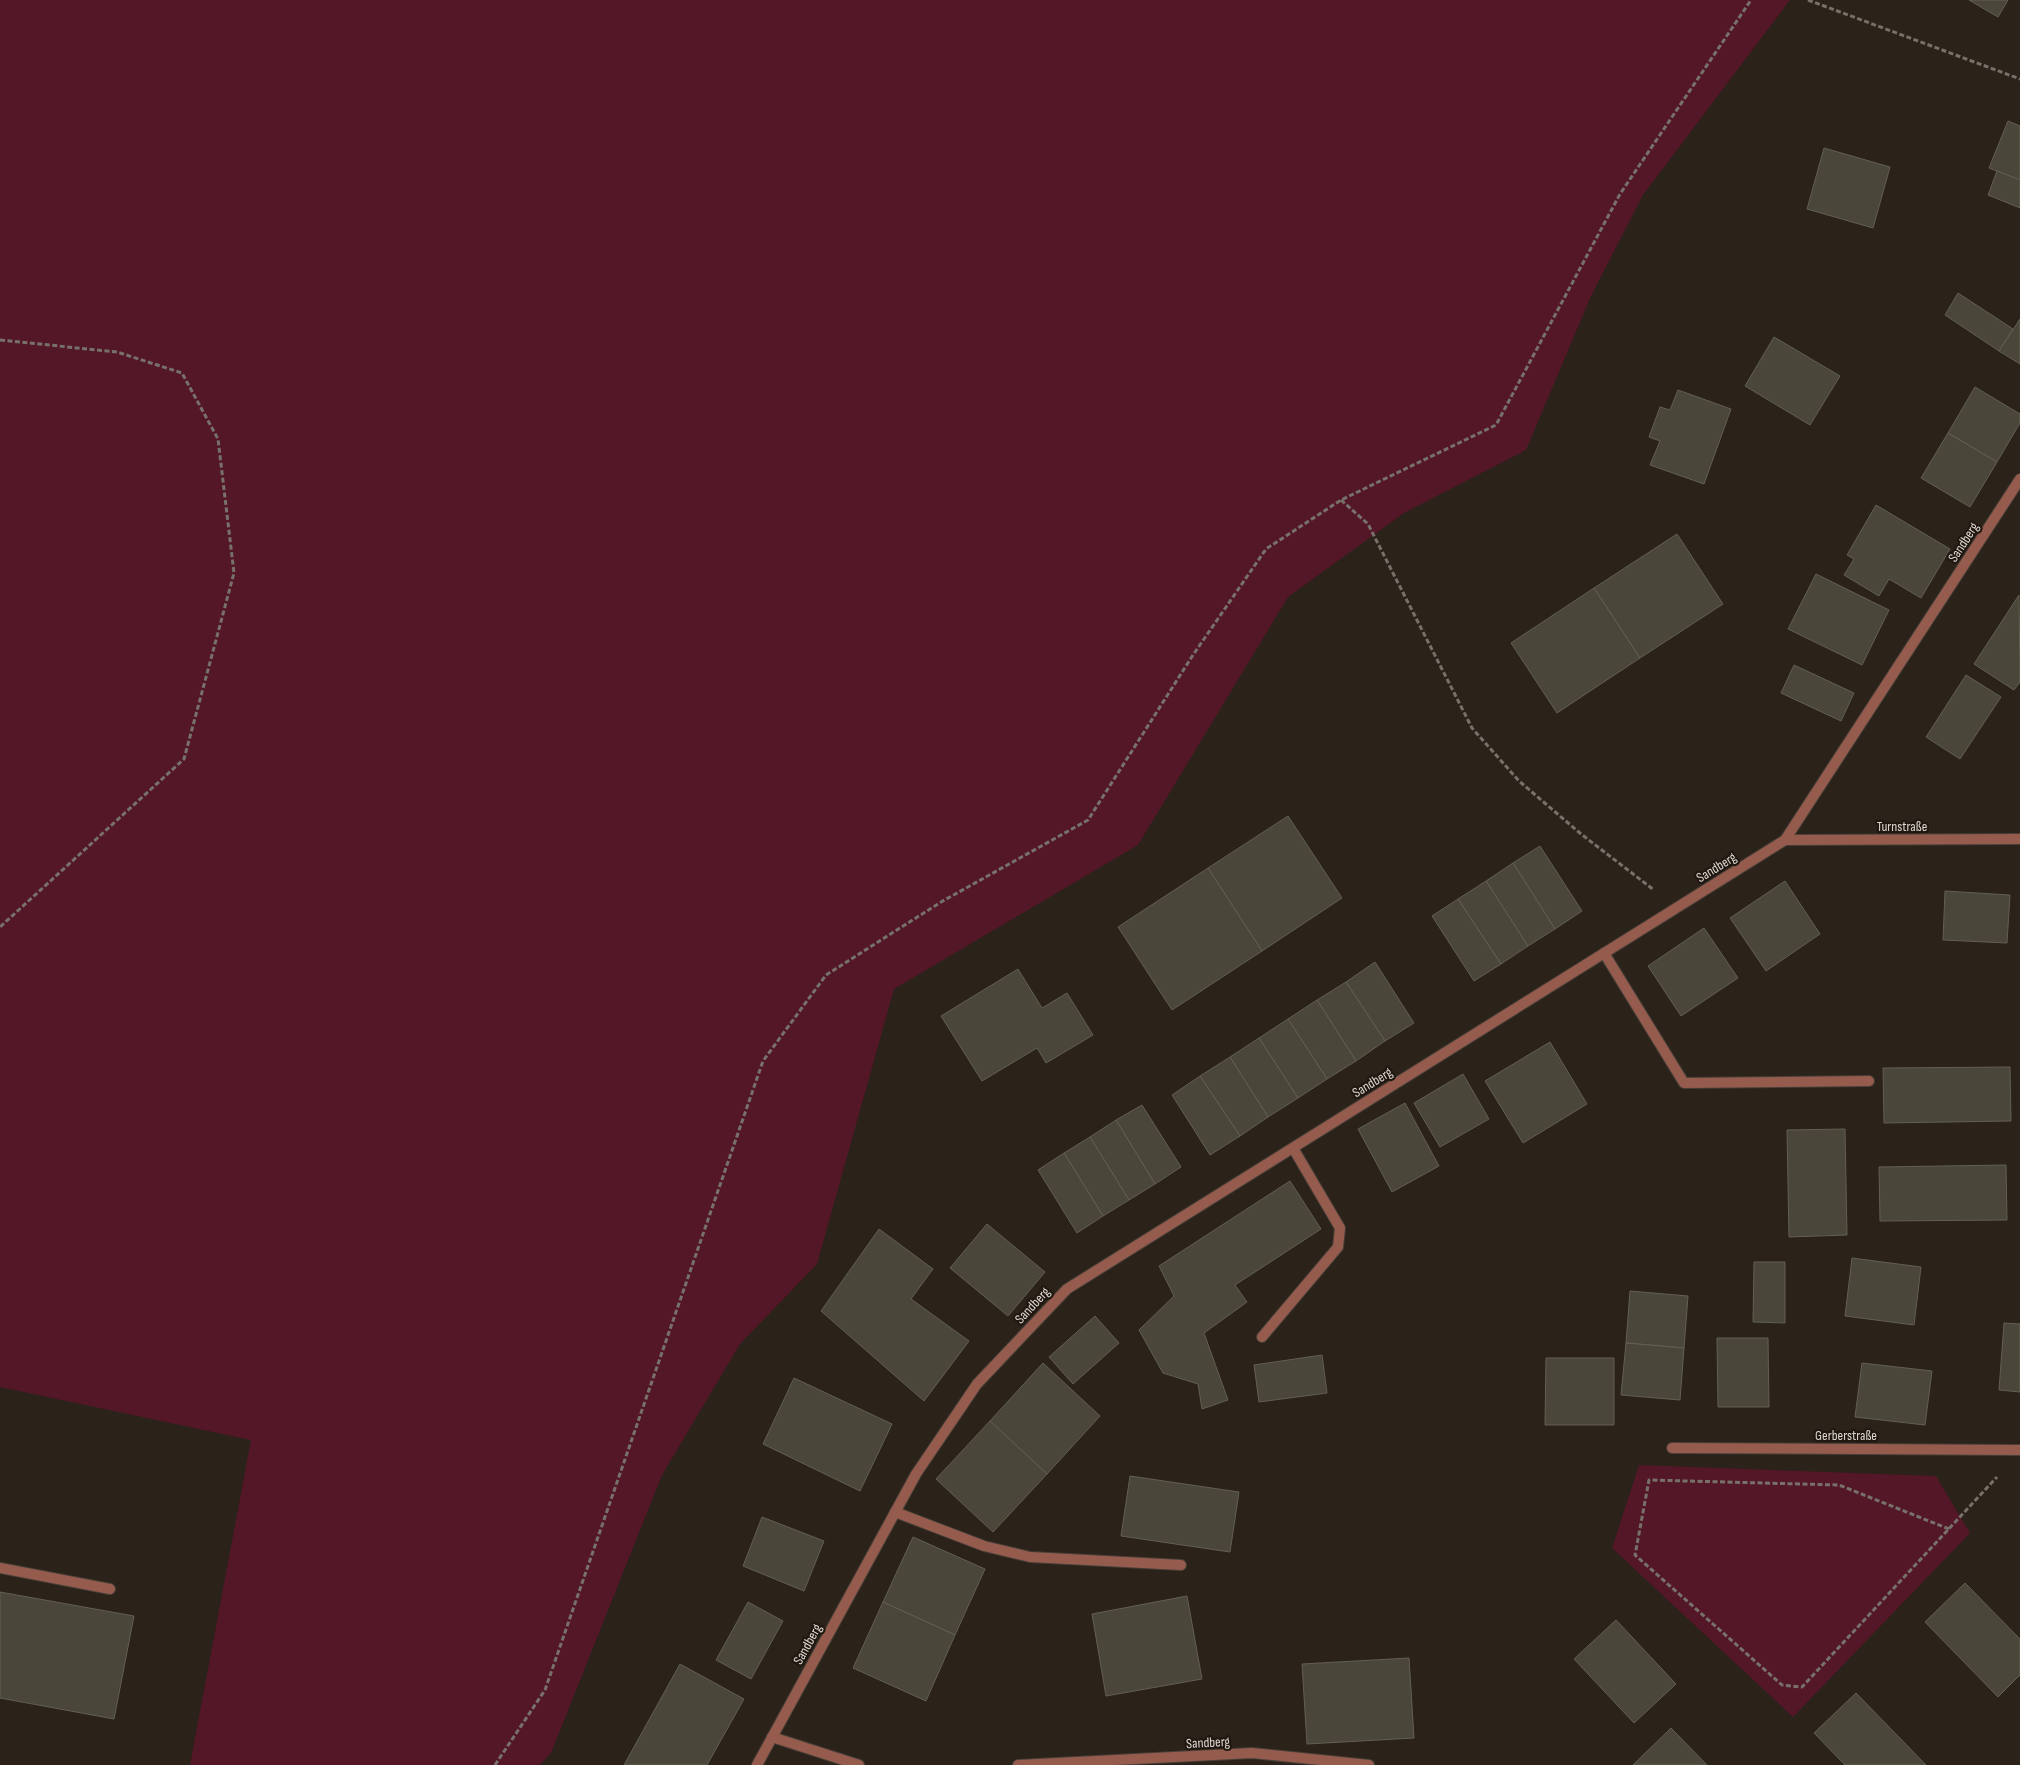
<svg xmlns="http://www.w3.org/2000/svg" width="2020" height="1765" viewBox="0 0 2020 1765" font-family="'Sofia Sans Condensed',sans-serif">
	<rect width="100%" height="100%" fill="#2b221a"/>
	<g fill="#531728">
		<polygon points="0,0 1790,0 1643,195 1591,296 1526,450 1404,513 1288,597 1138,845 894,989 817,1264 740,1344 662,1475 551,1753 540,1765 190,1765 251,1440 0,1387"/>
		<polygon points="1639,1465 1936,1476 1970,1533 1793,1717 1612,1548"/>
	</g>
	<g fill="#4a463a" stroke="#635f53">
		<polygon points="1969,0 2008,0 1998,17"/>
		<polygon points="2008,121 2020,126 2020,180 1989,168"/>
		<polygon points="1824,148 1890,167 1873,228 1807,209"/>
		<polygon points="1997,171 2020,180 2020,208 1988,195"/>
		<polygon points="1958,293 2013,329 1999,351 1945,315"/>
		<polygon points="2020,319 2020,364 1999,351"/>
		<polygon points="1774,337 1840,376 1810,425 1745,386"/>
		<polygon points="1975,387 2020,414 2020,423 1997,462 1948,433"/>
		<polygon points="1678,390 1731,409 1704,484 1650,465 1660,441 1649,437 1660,407 1670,410"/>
		<polygon points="1948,433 1997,462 1970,507 1921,478"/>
		<polygon points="1876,505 1950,549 1921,598 1889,579 1879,596 1844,575 1854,559 1847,555"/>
		<polygon points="1677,534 1723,604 1640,658 1594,588"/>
		<polygon points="1816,574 1889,610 1862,665 1788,629"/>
		<polygon points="1594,588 1640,658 1557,713 1511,643"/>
		<polygon points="2019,595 2020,682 2014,690 1974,664"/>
		<polygon points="1794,665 1854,693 1841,721 1781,693"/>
		<polygon points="1966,675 2001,697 1960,759 1926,737"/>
		<polygon points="1288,816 1342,898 1262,951 1208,868"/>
		<polygon points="1540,846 1582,911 1555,929 1513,863"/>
		<polygon points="1513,863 1555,929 1528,946 1486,881"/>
		<polygon points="1208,868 1262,951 1172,1010 1118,927"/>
		<polygon points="1486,881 1528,946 1501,964 1458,899"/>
		<polygon points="1785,881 1820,934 1766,971 1730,918"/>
		<polygon points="1945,891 2010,895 2007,943 1943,940"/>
		<polygon points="1458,899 1501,964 1474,981 1432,916"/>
		<polygon points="1704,928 1738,978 1681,1016 1648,966"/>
		<polygon points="1375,962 1414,1023 1385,1041 1346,982"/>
		<polygon points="1018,969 1042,1008 1067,993 1093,1035 1046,1063 1037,1048 982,1081 941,1016"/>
		<polygon points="1346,982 1385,1041 1356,1061 1317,1000"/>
		<polygon points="1317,1000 1356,1061 1327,1079 1288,1019"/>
		<polygon points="1288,1019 1327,1079 1298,1098 1259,1038"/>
		<polygon points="1259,1038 1298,1098 1268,1117 1230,1057"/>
		<polygon points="1550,1042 1587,1104 1523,1143 1485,1081"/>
		<polygon points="1230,1057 1268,1117 1240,1136 1200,1076"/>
		<polygon points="2010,1067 2011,1121 1884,1123 1883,1068"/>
		<polygon points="1463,1074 1489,1119 1440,1147 1414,1103"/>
		<polygon points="1200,1076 1240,1136 1210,1155 1172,1095"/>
		<polygon points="1405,1103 1439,1166 1392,1192 1358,1129"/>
		<polygon points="1142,1105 1181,1167 1155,1184 1116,1120"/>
		<polygon points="1116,1120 1155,1184 1129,1200 1090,1137"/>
		<polygon points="1845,1129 1847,1235 1789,1237 1787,1130"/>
		<polygon points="1090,1137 1129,1200 1103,1216 1064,1153"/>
		<polygon points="1064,1153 1103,1216 1077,1233 1038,1170"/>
		<polygon points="2006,1165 2007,1220 1880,1221 1879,1167"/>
		<polygon points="1290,1181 1321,1229 1235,1285 1247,1302 1204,1333 1228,1400 1202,1409 1198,1384 1163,1373 1139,1330 1174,1296 1159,1266"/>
		<polygon points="987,1224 1045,1272 1008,1316 950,1268"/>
		<polygon points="879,1229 933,1269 911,1299 969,1341 924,1401 821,1311"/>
		<polygon points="1852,1258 1921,1267 1914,1325 1845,1316"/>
		<polygon points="1754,1262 1785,1262 1785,1323 1753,1322"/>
		<polygon points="1630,1291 1688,1296 1684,1348 1626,1343"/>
		<polygon points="1095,1316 1119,1343 1073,1384 1049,1357"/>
		<polygon points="2004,1323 2020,1324 2020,1392 1999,1390"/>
		<polygon points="1717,1338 1768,1338 1769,1407 1718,1407"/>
		<polygon points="1626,1343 1684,1348 1680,1400 1621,1395"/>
		<polygon points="1322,1355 1327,1393 1259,1402 1254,1365"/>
		<polygon points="1546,1358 1614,1358 1614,1425 1545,1425"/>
		<polygon points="1043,1363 1100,1416 1047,1474 990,1421"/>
		<polygon points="1862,1363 1932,1371 1925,1425 1855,1417"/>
		<polygon points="794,1378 892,1424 860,1491 763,1444"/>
		<polygon points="990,1421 1047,1474 993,1532 936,1479"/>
		<polygon points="1130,1476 1239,1492 1230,1552 1121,1536"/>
		<polygon points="762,1517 824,1541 804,1591 743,1566"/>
		<polygon points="913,1537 985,1569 955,1635 883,1602"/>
		<polygon points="1965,1583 2020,1639 2020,1675 1998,1697 1925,1622"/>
		<polygon points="0,1592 134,1616 114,1719 0,1698"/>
		<polygon points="1187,1596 1202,1679 1106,1696 1092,1614"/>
		<polygon points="748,1602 783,1621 751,1679 716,1660"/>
		<polygon points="883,1602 955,1635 926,1701 853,1668"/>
		<polygon points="1616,1620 1676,1684 1634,1723 1574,1659"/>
		<polygon points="1409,1658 1414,1738 1307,1744 1302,1664"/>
		<polygon points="680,1664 744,1699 707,1765 624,1765"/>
		<polygon points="1856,1693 1926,1765 1845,1765 1814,1733"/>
		<polygon points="1671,1728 1707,1765 1633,1765"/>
	</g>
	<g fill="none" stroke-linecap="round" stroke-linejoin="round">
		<defs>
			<g id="lane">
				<polyline points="1604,953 1684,1083 1869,1081"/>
				<polyline points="1262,1337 1338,1247 1340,1228 1293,1148"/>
				<polyline points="895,1512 984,1546 1030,1557 1181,1565"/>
				<polyline points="0,1568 110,1589"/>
			</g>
			<g id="street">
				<polyline points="1785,840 2020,839"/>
				<polyline points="1672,1448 2020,1450"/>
				<polyline points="772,1737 859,1765"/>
				<polyline points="757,1765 916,1474 977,1384 1067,1289 1785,840 2020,479"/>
				<polyline points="1018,1765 1252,1753 1369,1765"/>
			</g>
		</defs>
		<use href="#lane" stroke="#483f38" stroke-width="12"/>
		<use href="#street" stroke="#483f38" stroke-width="12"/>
		<g stroke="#78716a" stroke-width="3" stroke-dasharray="5 2.5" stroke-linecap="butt">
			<polyline points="1808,0 2020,79"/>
			<polyline points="0,340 117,352 182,373 218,439 234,573 184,759 0,927"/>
			<polyline points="1341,500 1368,524 1472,728 1519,781 1581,834 1654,890"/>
			<polyline points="1949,1529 1839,1485 1649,1480 1635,1555 1782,1685 1802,1687 1997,1477"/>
			<polyline points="495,1765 545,1690 763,1061 826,975 941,902 1088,820 1193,655 1266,549 1341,500 1496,425 1620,194 1751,0"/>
		</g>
		<use href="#lane" stroke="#955c4e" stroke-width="10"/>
		<use href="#street" stroke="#955c4e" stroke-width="10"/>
	</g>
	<g text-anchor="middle" stroke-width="4.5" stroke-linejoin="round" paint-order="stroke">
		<g font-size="14" fill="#dfd9d4" stroke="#211811">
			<text transform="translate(1963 542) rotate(-57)" y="5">Sandberg</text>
			<text x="1902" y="831">Turnstraße</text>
			<text transform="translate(1716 867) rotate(-32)" y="5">Sandberg</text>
			<text transform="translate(1372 1082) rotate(-32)" y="5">Sandberg</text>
			<text transform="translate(1032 1305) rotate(-47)" y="5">Sandberg</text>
			<text x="1846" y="1440">Gerberstraße</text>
			<text transform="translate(807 1644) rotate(-61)" y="5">Sandberg</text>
			<text transform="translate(1208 1742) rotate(-3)" y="5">Sandberg</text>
		</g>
	</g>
</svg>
